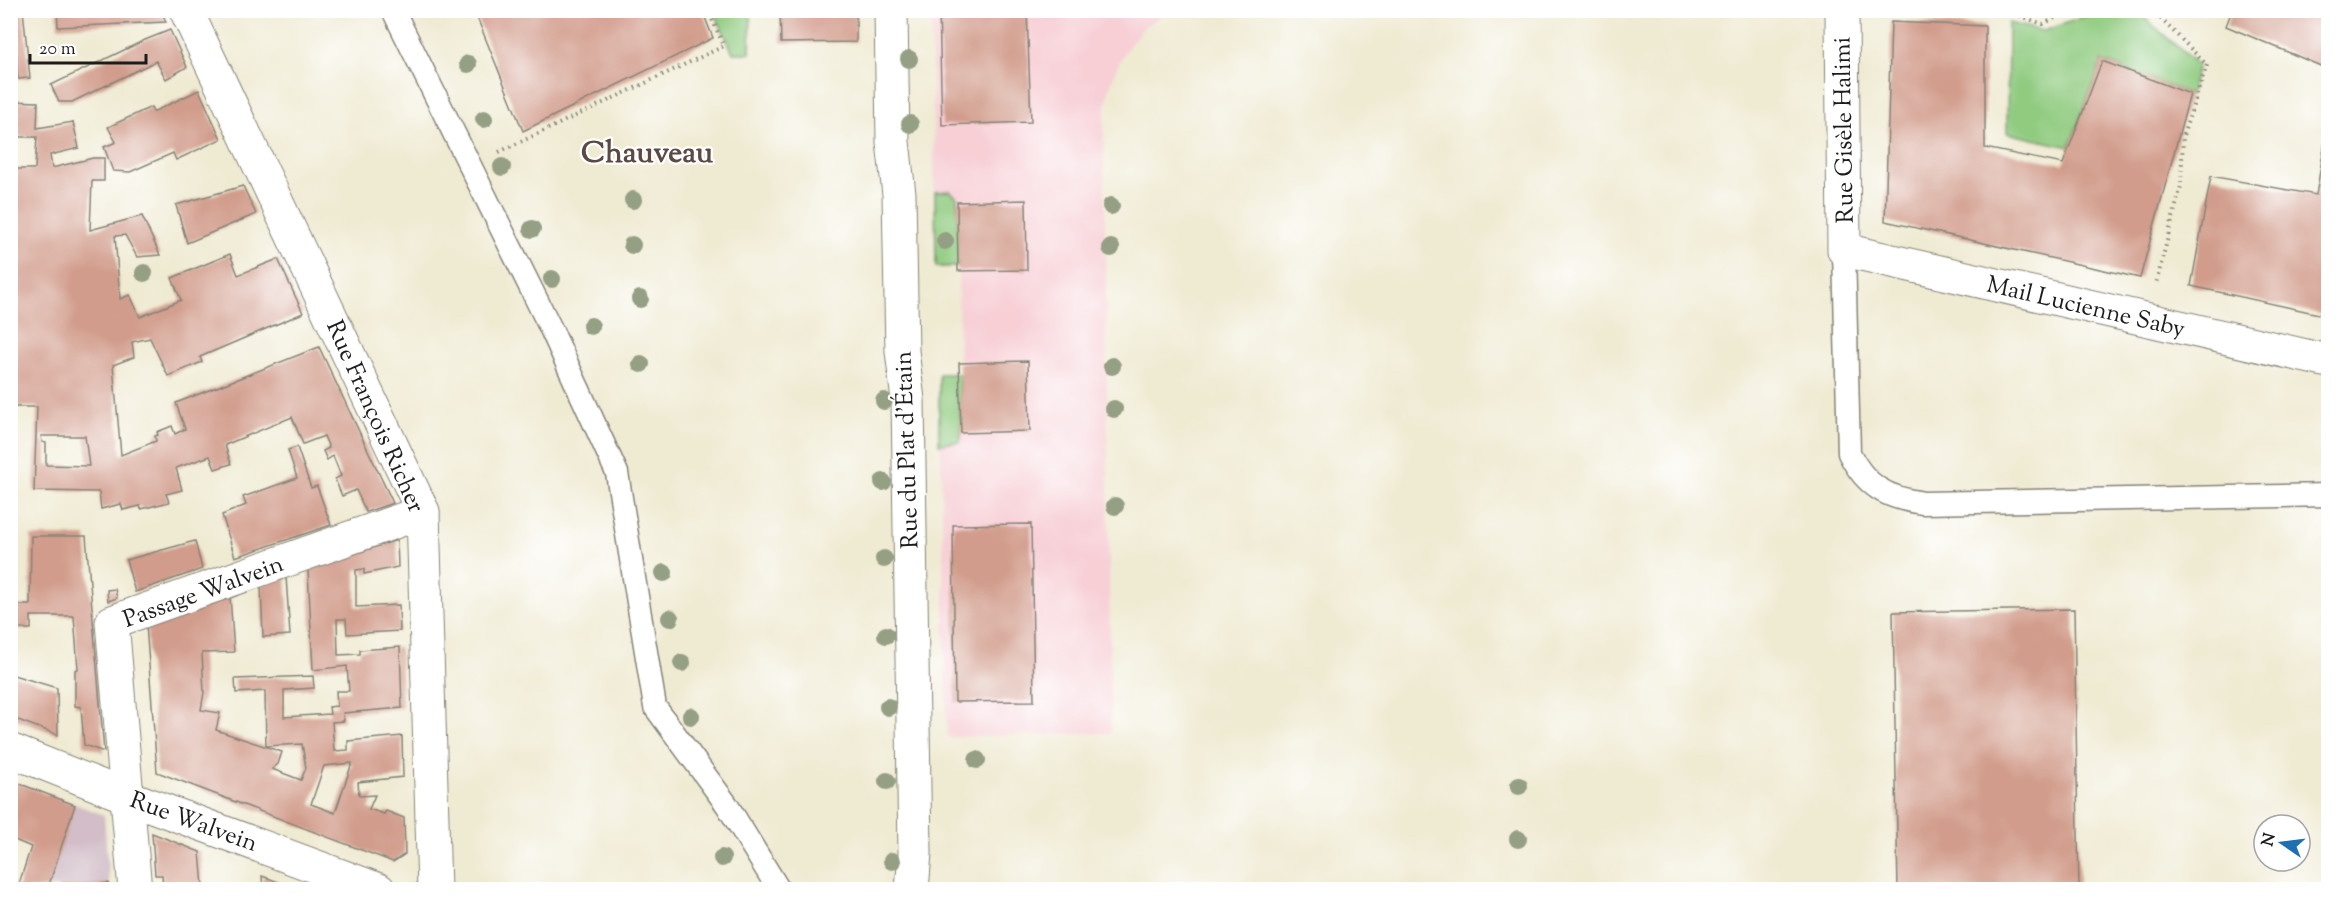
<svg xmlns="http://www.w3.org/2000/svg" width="2339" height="900" viewBox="0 0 2339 900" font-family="'Sorts Mill Goudy',serif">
	<rect width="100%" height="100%" fill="#fff"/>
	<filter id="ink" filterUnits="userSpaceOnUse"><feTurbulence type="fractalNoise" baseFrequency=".0167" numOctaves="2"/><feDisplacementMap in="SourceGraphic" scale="12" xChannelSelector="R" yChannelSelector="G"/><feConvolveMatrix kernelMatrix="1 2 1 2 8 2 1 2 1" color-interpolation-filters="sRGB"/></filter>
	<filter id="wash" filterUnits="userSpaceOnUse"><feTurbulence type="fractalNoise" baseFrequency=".008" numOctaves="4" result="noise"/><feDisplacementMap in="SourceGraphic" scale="24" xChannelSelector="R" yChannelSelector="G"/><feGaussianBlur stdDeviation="1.35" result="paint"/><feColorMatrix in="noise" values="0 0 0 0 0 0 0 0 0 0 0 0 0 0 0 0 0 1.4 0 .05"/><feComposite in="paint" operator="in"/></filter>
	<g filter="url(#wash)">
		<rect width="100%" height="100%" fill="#efead2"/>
		<polygon fill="#f7cfd5" points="931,11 1170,11 1145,26 1125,51 1115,71 1108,94 1104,121 1111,733 947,737 939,374 959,373 958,271 957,267 936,267"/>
		<polygon fill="#d2bdc8" points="48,794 104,815 109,883 17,890"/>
		<g fill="#90cb80" stroke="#56744e" stroke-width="1.5">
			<polygon points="714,11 751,11 750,53 733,53"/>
			<polygon points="2138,12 2198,65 2190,94 2102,61 2069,147 2007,133 2008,23 2044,31 2092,14"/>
			<polygon points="950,191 957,197 958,267 936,267 935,192"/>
			<polygon points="939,374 959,374 961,438 959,442 939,444"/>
		</g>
		<g id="blocks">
			<g fill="#d19c8b" fill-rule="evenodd">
				<polygon points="10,10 23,10 30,78 18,79 16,56 10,56"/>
				<polygon points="57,10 161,10 166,22 58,27"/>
				<polygon points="474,10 702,10 713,38 523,131"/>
				<polygon points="780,10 856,10 856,42 781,43"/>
				<polygon points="939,10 1027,10 1031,122 942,125"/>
				<polygon points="2232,10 2328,10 2328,69 2226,26"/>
				<polygon points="1891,22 1985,26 1985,148 2063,164 2102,61 2190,94 2140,278 1885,221"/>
				<polygon points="170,30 187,67 166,79 156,61 72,102 59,102 51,85 145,40"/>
				<polygon points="199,90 221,139 176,160 173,153 130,172 113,171 104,147 116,142 108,127 151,107 153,112"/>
				<path d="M11,101L38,102L37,128L73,122L79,148L50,155L52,168L93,158H104V181H92L90,230L142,216L160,255L137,257L125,235L115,236L120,299L130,295L140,317L181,300L172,278L230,254L238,275L278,259L303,313L200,357L202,362L168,376L150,338L132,342L134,357L113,365L121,455L156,441L155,436L158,435L157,432L172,426L175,434L185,429L176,403L319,347L393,503L366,512L356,490L342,496L335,479L341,476L333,456L327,460L323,451L329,448L324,436L303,444L292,417L225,445L231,464L215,469L210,456L176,468L182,490L166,494L169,502L141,509L140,506L123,510L121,504L101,509L99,492L34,491L37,407H10V183L11,169H35L37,137H12ZM41,436H85L89,466L46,465V443L42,442Z"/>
				<polygon points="2327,129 2328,316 2191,286 2211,176 2316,195"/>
				<polygon points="243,186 256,214 187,243 176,205"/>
				<polygon points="1026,200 1027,270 958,271 957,202"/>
				<polygon points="1028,361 1030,431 961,433 959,363"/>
				<polygon points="297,447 311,488 317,486 331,525 235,557 222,515 246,505 243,497 297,478 288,450"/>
				<polygon points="1031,524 1034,701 955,702 953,525"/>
				<polygon points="31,536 86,536 104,752 84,745 81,707 75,706 75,670 78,669 74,616 31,616 31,629 14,629 10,637 10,605 30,605"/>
				<path d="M397,540L398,567L364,574V569L356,570V607L399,605L400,631L347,634L346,619H337L338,655L360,654V650L400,647L402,708L343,713L344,721L332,722L334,751L348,750V741L402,736L403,777L358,782L359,796L375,795L369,809L384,814L386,811L404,818L405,854L393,862L157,772L146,624L230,596L234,652L202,653L204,692L201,710L220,713L216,730L282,752L278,764L272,769L301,780L306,768L302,744L266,746L265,691L236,693L235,679L313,676L314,688L284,690V717L330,714L329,707L337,706L336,691H349L347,666L313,670L308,569ZM352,763L335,813L311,804L324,766Z"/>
				<polygon points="195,541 202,569 135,592 126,560"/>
				<polygon points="286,577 290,635 263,637 261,585"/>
				<polygon points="115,589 117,598 108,601 107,590"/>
				<polygon points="2074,609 2079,890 1898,890 1893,612"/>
				<polygon points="10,674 57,688 58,735 10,717"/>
				<polygon points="10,780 75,805 48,888 17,890 31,847 10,838"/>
				<polygon points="152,833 200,852 203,886 163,889 162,875 155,875"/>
				<polygon points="262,876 298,889 298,890 263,890"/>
				<polygon points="109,883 109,890 58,890 58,887"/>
			</g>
		</g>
	</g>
	<g filter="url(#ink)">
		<use href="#blocks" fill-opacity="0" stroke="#868377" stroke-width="1.5"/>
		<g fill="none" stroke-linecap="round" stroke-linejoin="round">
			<defs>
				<g id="lane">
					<polyline points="393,10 552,331 617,473 655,707 727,805 779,890"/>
					<path d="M1844,250L1849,453C1866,487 1887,498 1923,503L2328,495"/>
				</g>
				<g id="street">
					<polyline points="186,10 423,512 434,890"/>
					<polyline points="891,10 893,142 899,194 902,351 908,400 915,853 912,890"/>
					<polyline points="1842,10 1844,250 2328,361"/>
					<polyline points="10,750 128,797 379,890"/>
					<polyline points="135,890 112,622 423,512"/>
				</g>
			</defs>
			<use href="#lane" stroke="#868377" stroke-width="25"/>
			<use href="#street" stroke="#868377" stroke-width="35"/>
			<g stroke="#868377" stroke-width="4" stroke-dasharray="1.5 4.5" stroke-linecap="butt">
				<polyline points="2003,10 2043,24 2070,10"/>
				<polyline points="2152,10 2207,65 2183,135 2181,186 2156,284"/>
				<polyline points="499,152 724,46 708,10"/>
			</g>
			<use href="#lane" stroke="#fff" stroke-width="22"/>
			<use href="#street" stroke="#fff" stroke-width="33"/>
		</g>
		<g fill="#949f84">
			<circle cx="909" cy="59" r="9"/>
			<circle cx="468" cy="64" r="9"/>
			<circle cx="484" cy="119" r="9"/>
			<circle cx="910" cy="124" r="9"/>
			<circle cx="502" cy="167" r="9"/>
			<circle cx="633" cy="200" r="9"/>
			<circle cx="1111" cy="206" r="9"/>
			<circle cx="532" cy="229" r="9"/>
			<circle cx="945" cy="241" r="9"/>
			<circle cx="632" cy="245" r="9"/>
			<circle cx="1111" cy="248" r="9"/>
			<circle cx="144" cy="273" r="9"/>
			<circle cx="552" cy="279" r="9"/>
			<circle cx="640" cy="299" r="9"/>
			<circle cx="591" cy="326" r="9"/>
			<circle cx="641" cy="364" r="9"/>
			<circle cx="1112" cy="366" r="9"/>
			<circle cx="884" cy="401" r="9"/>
			<circle cx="1114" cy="409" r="9"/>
			<circle cx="883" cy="482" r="9"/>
			<circle cx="1115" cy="506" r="9"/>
			<circle cx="884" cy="559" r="9"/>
			<circle cx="664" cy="573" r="9"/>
			<circle cx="670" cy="618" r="9"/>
			<circle cx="886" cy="635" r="9"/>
			<circle cx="682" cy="663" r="9"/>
			<circle cx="888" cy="707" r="9"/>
			<circle cx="691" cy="716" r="9"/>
			<circle cx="977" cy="760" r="9"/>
			<circle cx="887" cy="781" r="9"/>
			<circle cx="1519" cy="786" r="9"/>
			<circle cx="1518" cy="839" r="9"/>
			<circle cx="722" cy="858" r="9"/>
			<circle cx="892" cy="861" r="9"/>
		</g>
	</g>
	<g text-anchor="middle" stroke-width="4.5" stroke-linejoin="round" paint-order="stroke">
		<g font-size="24" fill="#1c1c1c" stroke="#fff">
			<text transform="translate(1843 130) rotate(-91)" y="8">Rue Gisèle Halimi</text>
			<text transform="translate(2086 306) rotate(13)" y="8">Mail Lucienne Saby</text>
			<text transform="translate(376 416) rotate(66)" y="8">Rue François Richer</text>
			<text transform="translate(906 450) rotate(-92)" y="8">Rue du Plat d'Étain</text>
			<text transform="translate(203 591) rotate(-20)" y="8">Passage Walvein</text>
			<text transform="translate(194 821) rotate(20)" y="8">Rue Walvein</text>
		</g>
		<g font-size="30" font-weight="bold" fill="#5b4943" stroke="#fff">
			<text x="647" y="162">Chauveau</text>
		</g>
	</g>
	<rect width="2339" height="900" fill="none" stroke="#fff" stroke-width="36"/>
	<g transform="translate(2282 843) rotate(284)"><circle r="28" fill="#ffffff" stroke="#a4a4a4" stroke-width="1.5"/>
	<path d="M0-4.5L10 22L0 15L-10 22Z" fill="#1f6fb2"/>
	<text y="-9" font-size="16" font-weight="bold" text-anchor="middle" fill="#1c1c1c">N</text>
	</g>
	<path d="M30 54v9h116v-9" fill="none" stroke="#1c1c1c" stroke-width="3"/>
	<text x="39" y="54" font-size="18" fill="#1c1c1c" stroke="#ffffff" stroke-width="4.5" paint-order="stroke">20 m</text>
</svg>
